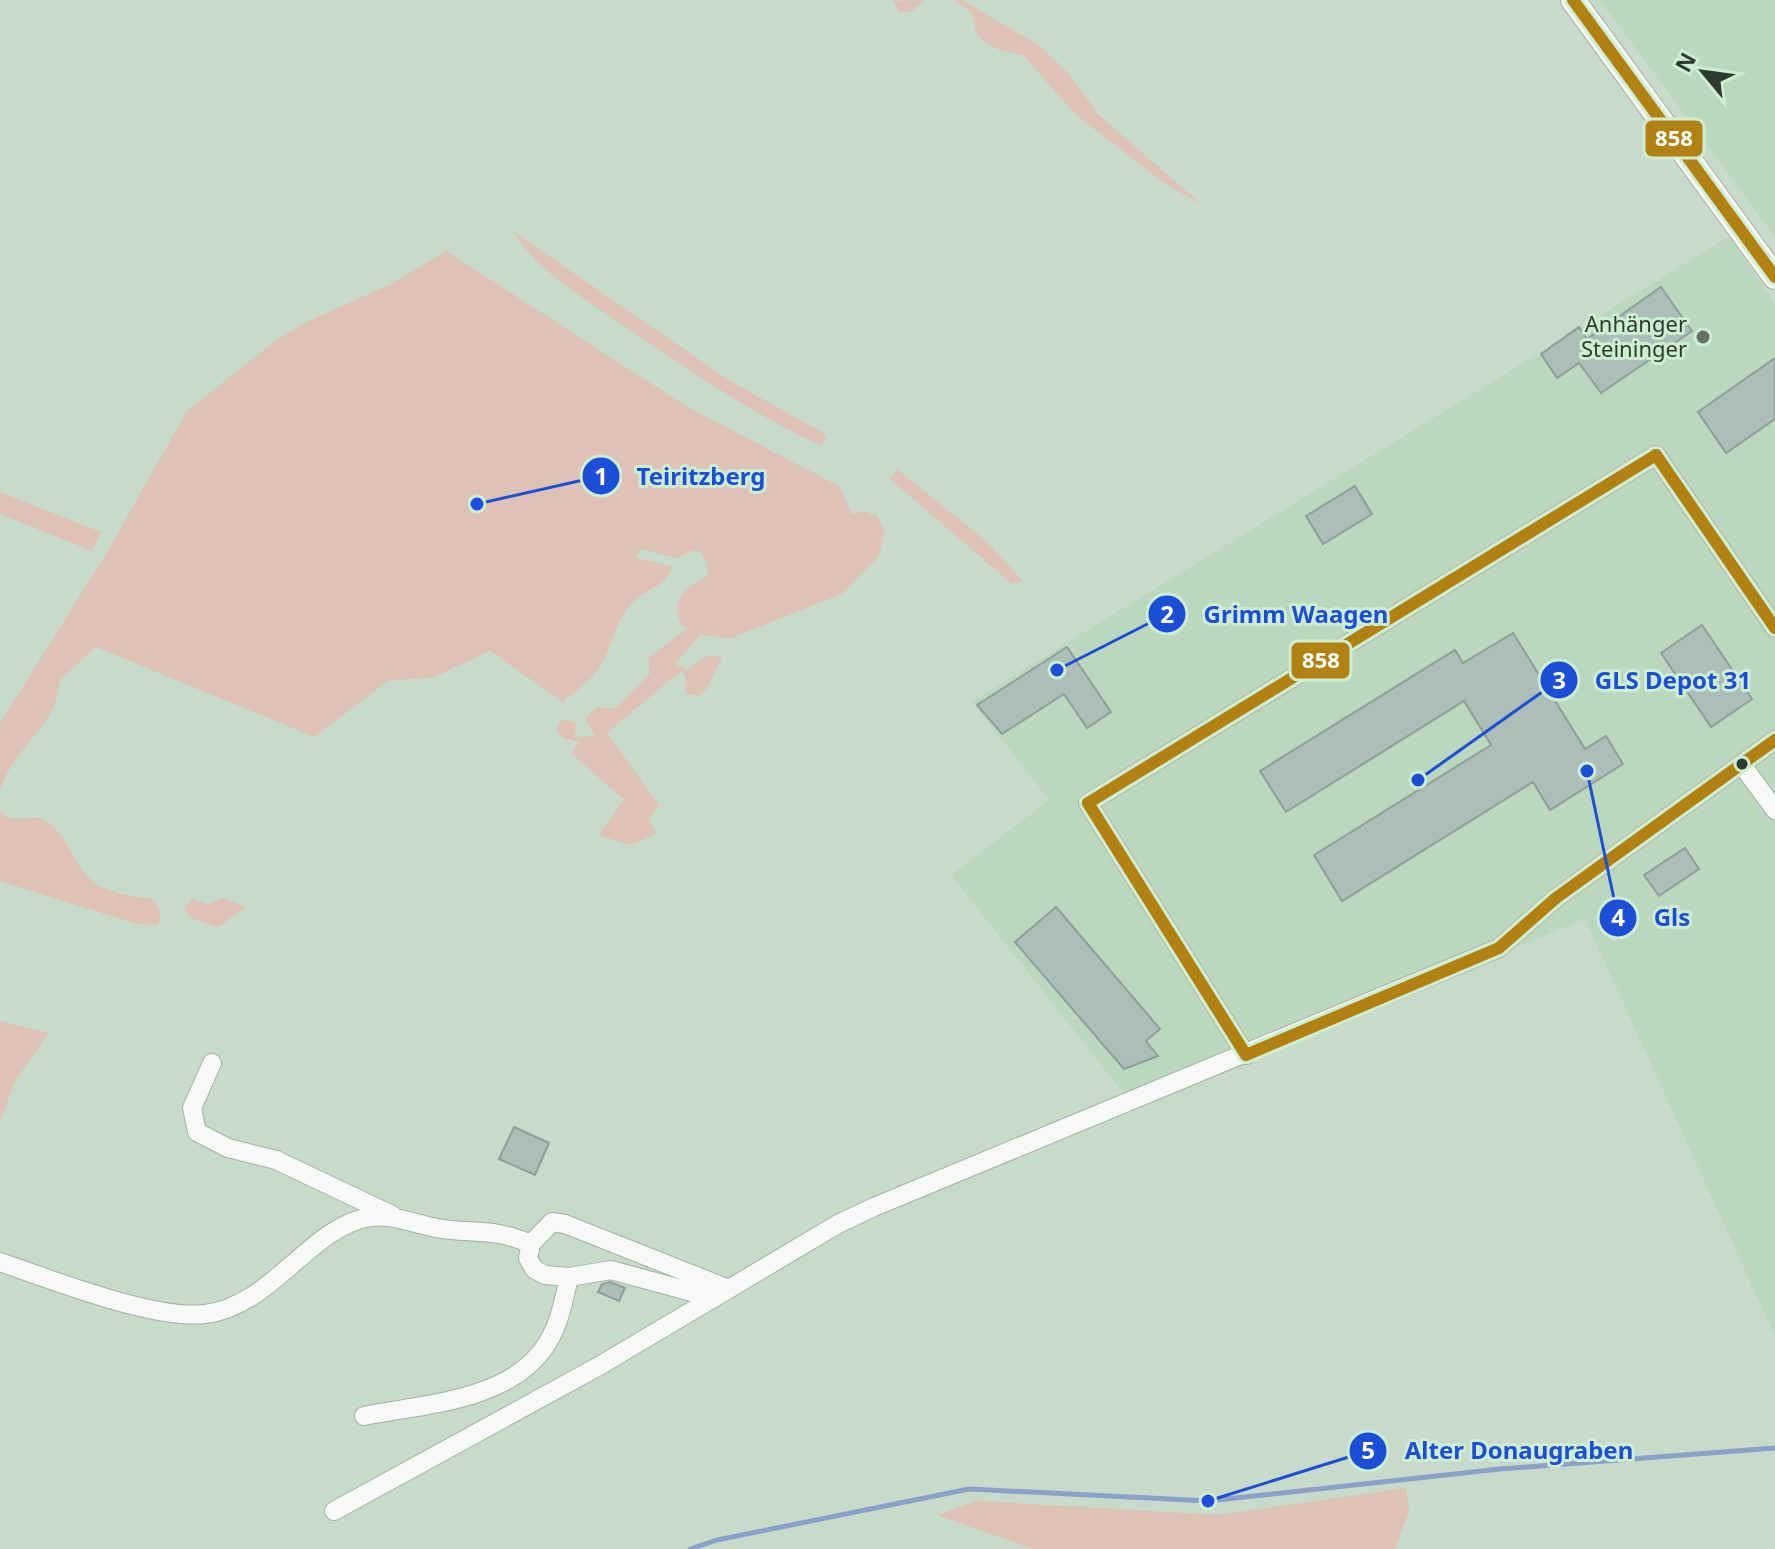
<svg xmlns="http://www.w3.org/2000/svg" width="1775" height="1549" viewBox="0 0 1775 1549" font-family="'Noto Sans',sans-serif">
	<rect width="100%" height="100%" fill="#c8daca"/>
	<g fill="#bbd8be">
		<polygon points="1600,0 1775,0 1775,237"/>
		<polygon points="1730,236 1775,305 1775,1336 1585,919 1133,1105 951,875 1049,800 972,701"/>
	</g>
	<g fill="#ddc2b5">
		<polygon points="925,0 911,12 900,12 892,1"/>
		<polygon points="954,0 962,0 1040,46 1068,73 1099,115 1202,205 1163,182 1076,115 1023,55 1000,50 984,42 977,34 972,13"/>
		<path d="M513,231L727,379L825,434L826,440L820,445C748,411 695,374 630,330C590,302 539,274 513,231Z"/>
		<path d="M446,251L686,406L839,486L852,514L864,511L877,516L885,532L878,557L842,594L731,638L700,635L675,664L688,670C698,660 707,653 722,657L706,690L697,696L686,694L685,675L681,671L607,733L659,805L649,819L657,834L630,845L598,835L624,800L571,753L579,742L562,738L556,728L563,719L576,723L575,737L595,736L585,718L598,707L615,709L650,673L648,658L688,628L681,625C670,599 686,587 707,576L708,564L700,552L693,550L677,558L640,549L636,558L672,566C666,589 648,587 633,602C614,622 613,646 599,668C591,681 574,692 563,702L490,651L435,677L388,681L314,737L96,647L59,681C61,724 8,751 0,793V723L106,554L187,411L275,341L304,323L389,285Z"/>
		<polygon points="897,469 984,539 1023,581 1012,584 890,479"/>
		<polygon points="0,492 101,532 92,551 0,514"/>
		<path d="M0,810C14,829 27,812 44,820C67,831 74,868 95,883C109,894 137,896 155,900L161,916L158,925L136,924L0,881Z"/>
		<polygon points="223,898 246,907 218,927 192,919 184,909 192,899 208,904"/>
		<polygon points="0,1021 49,1033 15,1081 0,1122"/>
		<polygon points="1406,1488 1409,1512 1395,1549 1033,1549 937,1515 977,1501 1219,1515"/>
	</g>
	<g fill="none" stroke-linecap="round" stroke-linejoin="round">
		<polyline stroke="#8ba1c9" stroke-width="5" points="690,1549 717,1540 969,1489 1208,1501 1500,1469 1775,1448"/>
	</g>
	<g fill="#adbeb8" stroke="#8e9f9a" stroke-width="2">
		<polygon points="1661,287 1692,331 1601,393 1579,363 1557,378 1541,354 1579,327 1587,339"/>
		<polygon points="1775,358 1775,419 1726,453 1698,412"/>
		<polygon points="1355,486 1372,514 1323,544 1306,516"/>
		<polygon points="1702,625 1752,699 1711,727 1661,653"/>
		<polygon points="1513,633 1585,749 1606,736 1623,764 1550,810 1533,782 1342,901 1314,855 1491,745 1464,701 1286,812 1260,771 1455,650 1463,663"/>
		<polygon points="1067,647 1111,712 1087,728 1064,694 1002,734 977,705"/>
		<polygon points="1685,848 1699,869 1659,896 1644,875"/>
		<polygon points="1056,907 1160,1029 1146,1041 1158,1056 1124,1069 1015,942"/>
		<polygon points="514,1127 549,1143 535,1175 499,1159"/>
		<polygon points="610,1282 625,1288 619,1301 598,1292 602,1284"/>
	</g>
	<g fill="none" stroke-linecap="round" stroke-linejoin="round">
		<defs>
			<g id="minor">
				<polyline points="1742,765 1775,810"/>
				<polyline points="1246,1055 1088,803 1656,455 1775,628"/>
				<polyline points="212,1063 192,1108 197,1132 228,1148 276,1160 392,1215"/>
				<path d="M0,1262C52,1280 154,1320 205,1314C273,1306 311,1225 371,1217C394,1214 420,1226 443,1229C481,1234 493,1228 531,1244"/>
				<polyline points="714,1298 611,1270 569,1277 545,1275 534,1269 528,1258 531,1244 552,1222 565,1224 729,1289"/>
				<path d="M364,1416C424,1404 513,1401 548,1342C560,1322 564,1299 569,1277"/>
				<polyline points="334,1511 599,1366 838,1224 874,1207 1499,948 1556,898 1775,740"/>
			</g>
			<polyline id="major" points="1573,0 1775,277"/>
		</defs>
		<use href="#minor" stroke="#a4b1a5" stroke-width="20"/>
		<use href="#major" stroke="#a4b1a5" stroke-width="26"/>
		<use href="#minor" stroke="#f7f9f7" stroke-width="18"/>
		<use href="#major" stroke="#f7f9f7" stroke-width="24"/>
		<defs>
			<g id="bus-1">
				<polyline points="1573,0 1775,277"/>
				<polyline points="1656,455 1775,628"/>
				<polyline points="1088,803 1656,455"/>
				<polyline points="1088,803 1246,1055"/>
				<polyline points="1246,1055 1499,948 1556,898 1775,740"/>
			</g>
		</defs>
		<use href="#bus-1" stroke="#ceeed1" stroke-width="18"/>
		<use href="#bus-1" stroke="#b18111" stroke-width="12"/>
	</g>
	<circle fill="#647366" stroke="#ceeed1" stroke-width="3" cx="1703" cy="337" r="8"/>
	<circle fill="#2e3b30" stroke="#ceeed1" stroke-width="3" cx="1742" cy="764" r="7"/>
	<g text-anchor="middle" stroke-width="6" stroke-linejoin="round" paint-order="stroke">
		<g font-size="22" fill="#2e3b30" stroke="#ceeed1" text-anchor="end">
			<text x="1687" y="332">Anhänger<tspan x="1687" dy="25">Steininger</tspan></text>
		</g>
	</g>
	<path fill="none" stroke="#1d4ed8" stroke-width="3" d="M477 504L601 476M1057 670L1167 614M1418 780L1559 680M1587 771L1618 918M1208 1501L1368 1451"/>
	<g fill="#1d4ed8" stroke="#ceeed1" stroke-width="3">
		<circle cx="477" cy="504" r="8"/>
		<circle cx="1057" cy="670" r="8"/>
		<circle cx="1418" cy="780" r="8"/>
		<circle cx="1587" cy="771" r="8"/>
		<circle cx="1208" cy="1501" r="8"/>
		<circle cx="601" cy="476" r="20"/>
		<circle cx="1167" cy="614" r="20"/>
		<circle cx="1559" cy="680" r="20"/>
		<circle cx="1618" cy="918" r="20"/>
		<circle cx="1368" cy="1451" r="20"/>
	</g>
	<g font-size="24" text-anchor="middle" font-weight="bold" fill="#fff">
		<text x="601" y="485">1</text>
		<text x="1167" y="623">2</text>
		<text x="1559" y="689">3</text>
		<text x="1618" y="926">4</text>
		<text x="1368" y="1459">5</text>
	</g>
	<g font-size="24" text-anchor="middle" font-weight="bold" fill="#1d4ed8" stroke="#ceeed1" stroke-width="6" stroke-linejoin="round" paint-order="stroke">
		<text x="701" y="485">Teiritzberg</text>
		<text x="1296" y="623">Grimm Waagen</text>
		<text x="1673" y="689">GLS Depot 31</text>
		<text x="1672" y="926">Gls</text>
		<text x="1519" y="1459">Alter Donaugraben</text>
	</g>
	<g stroke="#ceeed1" stroke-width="3">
		<rect x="1644" y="119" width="60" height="39" rx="8" fill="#b18111"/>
		<rect x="1290" y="641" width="61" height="39" rx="8" fill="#b18111"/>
	</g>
	<g font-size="22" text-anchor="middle" font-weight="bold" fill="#fff">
		<text x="1674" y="146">858</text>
		<text x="1321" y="668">858</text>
	</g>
	<g transform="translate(1703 72) rotate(299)" stroke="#ceeed1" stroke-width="6" paint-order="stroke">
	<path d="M0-6L14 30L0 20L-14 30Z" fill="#2e3b30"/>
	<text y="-12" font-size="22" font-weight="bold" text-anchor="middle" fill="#2e3b30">N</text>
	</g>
</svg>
